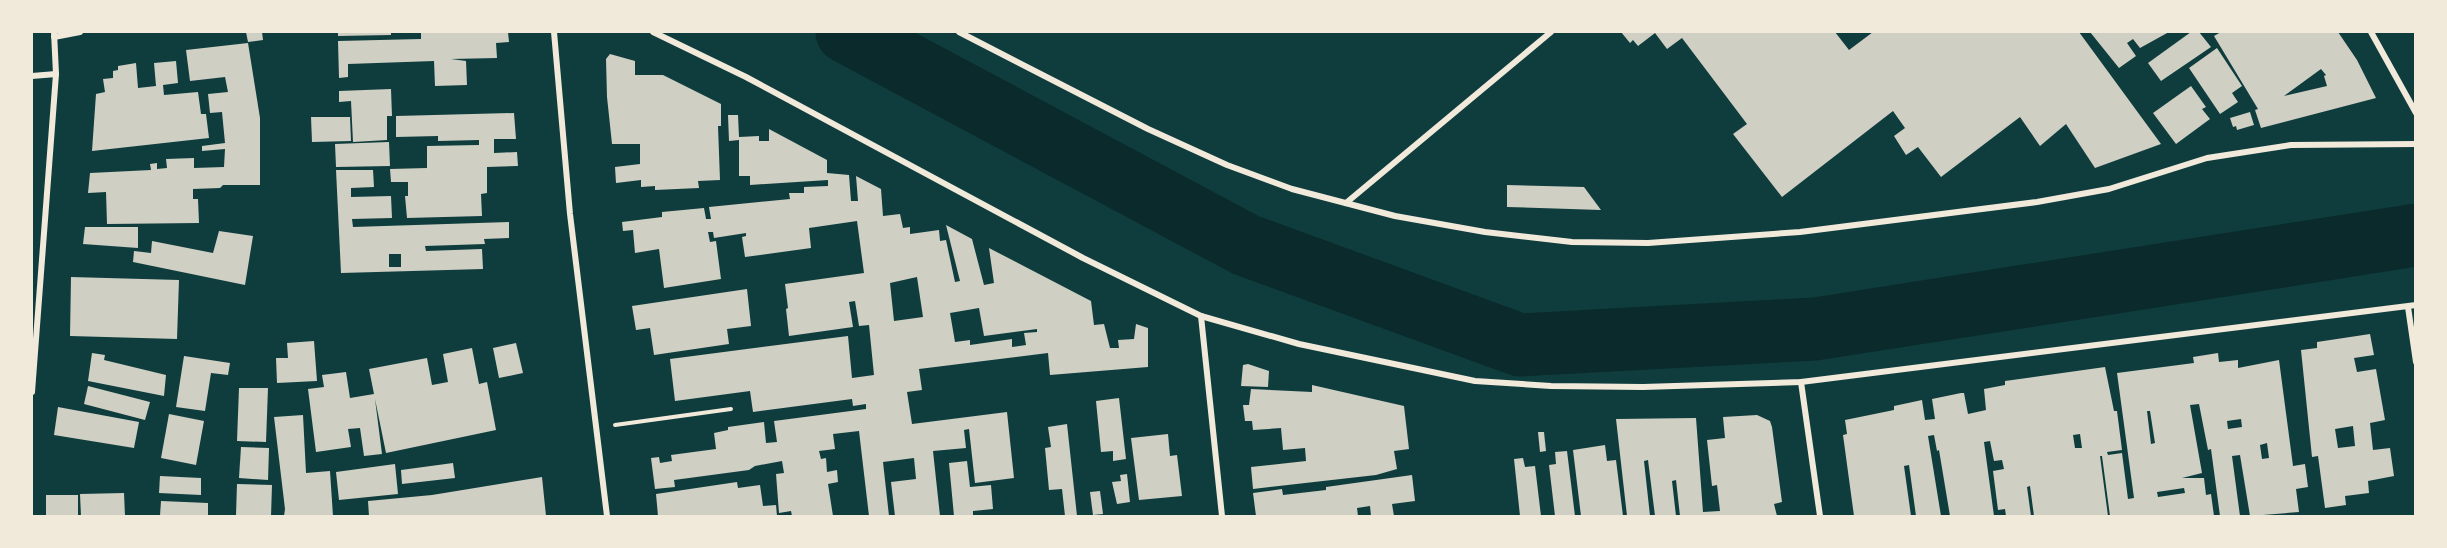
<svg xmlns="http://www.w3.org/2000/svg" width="2447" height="548" viewBox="0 0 2447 548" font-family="'Fira Sans',sans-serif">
	<rect width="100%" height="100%" fill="#0f3d3e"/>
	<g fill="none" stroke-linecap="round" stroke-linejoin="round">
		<polyline stroke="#0a2a2b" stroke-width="63" points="847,32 1246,245 1520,345 1815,329 2416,235"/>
	</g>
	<g fill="#cfcfc3" fill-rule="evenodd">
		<polygon points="246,32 262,32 263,40 248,42"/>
		<polygon points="338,32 391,32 391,35 338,36"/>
		<polygon points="421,32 508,32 509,42 496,43 497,58 451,59 466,61 467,85 435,86 434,61 348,64 348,77 339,78 338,41 421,39"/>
		<polygon points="1621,32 1835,32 1849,50 1873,32 2079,32 2161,144 2095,168 2066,124 2040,146 2020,117 1941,177 1918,147 1906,155 1894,136 1905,128 1893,111 1782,197 1733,134 1747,124 1682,38 1667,49 1655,33 1638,46 1633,40 1630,43"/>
		<polygon points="2090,32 2169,32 2140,48 2133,39 2127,43 2136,56 2119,68"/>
		<polygon points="2191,32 2199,32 2211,47 2161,81 2148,63"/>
		<path d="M2221,32H2338L2357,60L2376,98L2261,128L2255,110L2258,109L2214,36ZM2321,69L2326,75L2324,76L2327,86L2284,96Z"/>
		<polygon points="248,43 260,118 260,185 223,185 220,188 193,189 193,199 198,199 199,223 107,224 106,192 88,193 90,173 151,170 150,164 157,163 157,169 167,168 166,159 194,158 194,168 224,167 225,149 202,151 202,146 225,143 222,112 210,113 208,94 228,92 225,77 190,81 186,50"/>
		<polygon points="2217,48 2242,86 2232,93 2238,102 2220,114 2189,68"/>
		<polygon points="610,54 635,61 635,75 663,75 721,104 721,126 718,126 720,180 698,181 699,188 655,190 655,186 641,187 641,180 616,183 615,167 640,164 640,144 612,144 607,97 606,59"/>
		<polygon points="176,61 178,83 163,85 164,95 198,92 201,114 206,114 209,138 92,151 96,94 105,92 103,79 113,78 113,71 118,70 118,66 136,63 138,88 156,86 154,63"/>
		<polygon points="2191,86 2206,107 2202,109 2210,119 2176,144 2153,113"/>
		<polygon points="391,89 392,116 387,116 387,140 353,142 351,101 339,102 339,91"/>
		<polygon points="2250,112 2254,125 2237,130 2236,126 2233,127 2230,118"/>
		<polygon points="514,113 516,139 494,139 494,153 517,152 518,166 487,167 487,193 481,194 482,216 407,218 405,196 408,196 408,182 391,182 390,169 427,168 427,146 479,145 479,140 438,141 438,136 396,137 396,116"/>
		<path d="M728,115H738L739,137L759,136V141H769V129L827,160V173L849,175L851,201H858L856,176L881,189L883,216L900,214L903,228L910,227V234L939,230L940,241L946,240L955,282L960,281L946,225L972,239L984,285L994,283L989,248L1091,301L1094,325L1104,324L1110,348H1119L1118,340L1134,339L1136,324L1148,328V367L1050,375L1048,353L919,369L922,390L907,392L912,424L1007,412L1014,478L975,483L969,429L964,430L966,448L933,451L940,516H895L891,482L916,479L914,458L883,462L889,516H869L859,431L833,434L835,449L819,451L821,459L826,458L827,472L837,470L838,482L828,484L833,516H792L791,511L779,513L776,474L784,473L782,461L755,466L749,470L674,480L675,487L655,489L651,458L659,457L660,463L672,461L671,455L716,449L714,433L728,430V427L764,422L766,443L777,442L774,421L866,409V404L853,406L852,399L753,412L750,391L675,401L670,359L848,336L852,378L874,375L869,325L859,326L855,301L849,302L853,327L789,336L786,309L788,308L785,284L864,273L857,221L809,228L811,248L745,257L742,237L746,236V233L714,238L713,232H708L710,242L716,241L721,279L664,288L659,249L635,253L633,230L623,231L622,222L662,217V212L704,208L706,219H711L709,207L790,199L789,193H804V187L828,186V180L750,185V176H739V140L729,141ZM917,277L923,317L894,321L890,283ZM979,308L984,336L1037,329V332L1024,333L1026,345L1012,347V339L970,345V340L955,342L950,313Z"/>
		<polygon points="311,117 350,117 351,141 312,142"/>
		<polygon points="389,142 390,166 336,167 335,144"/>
		<path d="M336,170H373L374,187L351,188V197L391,196L392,218L352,219L353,227L509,222V238L484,239L485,244L425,246L426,251L482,249L483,269L341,273ZM389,254H401V267H389Z"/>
		<polygon points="1507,185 1584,187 1601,210 1507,207"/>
		<polygon points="85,227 138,227 138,248 83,244"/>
		<polygon points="219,231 253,236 245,285 133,262 134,251 151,253 152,241 213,253"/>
		<polygon points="71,277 179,280 177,339 70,336"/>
		<polygon points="747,289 751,326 727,329 729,344 654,355 650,328 636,330 632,306"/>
		<path d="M2370,334L2374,355L2354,358L2357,372L2376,369L2385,420L2370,423L2373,450L2390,448L2394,476L2368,481L2369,493L2345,496L2346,505L2325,508L2318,456L2312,457L2301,350L2317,348V342ZM2353,426L2355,446L2338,448L2335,429Z"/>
		<polygon points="314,341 317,381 277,383 276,358 288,358 287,343"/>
		<polygon points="516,343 523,373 499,378 493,348"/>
		<polygon points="472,348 479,384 487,382 496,430 386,453 375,399 382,454 364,456 360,428 348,429 351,447 316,452 308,389 324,387 322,375 346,372 350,398 374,394 369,369 427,358 432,385 448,382 443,354"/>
		<polygon points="92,353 105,355 104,360 166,375 164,396 88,381"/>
		<path d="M2218,353L2219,362L2238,360V368L2279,360L2293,466L2305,464L2308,487L2296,489L2299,512L2250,516L2240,455L2232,456L2240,516H2220L2211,449L2208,450L2199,404L2190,405L2202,473L2182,478H2204L2206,495L2211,494L2214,516H2110L2102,456H2100L2108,516H2034L2030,486L2027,487L2031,516H2006L2005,509L1998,510L1993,471L2004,469L2002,460L1994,461L1990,441L1984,442L1994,516H1950L1939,450L1937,451L1934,435L1928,436L1941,516H1916L1909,465L1904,466L1911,516H1854L1843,435L1847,434L1845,420L1894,410V406L1922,400L1925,420L1935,419L1932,399L1961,393H1964L1968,414L1986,410L1984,389L2005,385V381L2105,367L2114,411H2117L2122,450L2107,452L2108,455L2122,453L2128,499L2134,498L2117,373L2194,363L2193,357ZM2147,411H2150L2155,443L2151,444ZM2241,419L2242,427L2228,429L2227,421ZM2080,434L2082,448H2075L2073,435ZM2267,443L2269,458L2262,459L2260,445ZM2184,488L2185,493L2158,497L2157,492Z"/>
		<polygon points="184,356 230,363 228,375 211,373 205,411 176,407"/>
		<polygon points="1248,364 1269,371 1268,387 1241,386 1243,365"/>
		<polygon points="1312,385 1404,406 1409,449 1394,451 1397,469 1376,475 1253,489 1251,467 1306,461 1305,448 1283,450 1281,428 1253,430 1252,421 1245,421 1243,405 1249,405 1251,389 1312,392"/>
		<polygon points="88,386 150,402 145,420 84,404"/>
		<polygon points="239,388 268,388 266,442 237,441"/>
		<polygon points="1119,398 1126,459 1113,461 1113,451 1101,452 1096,401"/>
		<polygon points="58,407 139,422 134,448 54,435"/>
		<polygon points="169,414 204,421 196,465 161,458"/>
		<polygon points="303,415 306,473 330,471 333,516 284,516 285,509 274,417"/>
		<polygon points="1757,415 1770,421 1772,427 1782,502 1774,504 1777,516 1680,516 1676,480 1672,481 1676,516 1655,516 1648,460 1644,461 1650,516 1627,516 1616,419 1696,418 1703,512 1720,511 1717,485 1712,486 1707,440 1725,438 1723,417"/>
		<polygon points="1067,424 1077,516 1065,516 1062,489 1049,490 1045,448 1051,447 1048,427"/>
		<polygon points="1538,432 1544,432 1546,451 1540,452"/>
		<polygon points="1168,434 1170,456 1177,455 1182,496 1139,500 1131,438"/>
		<polygon points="1605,445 1607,461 1616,460 1623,516 1581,516 1573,450"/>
		<polygon points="241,447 269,448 268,480 239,478"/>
		<polygon points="1567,451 1575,516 1555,516 1549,465 1556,464 1555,452"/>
		<polygon points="1523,458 1525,467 1535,466 1541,516 1520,516 1514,459"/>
		<polygon points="967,461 970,487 991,485 993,509 973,511 973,516 954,516 949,463"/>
		<polygon points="453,463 455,478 402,484 401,470"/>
		<polygon points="395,464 398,494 339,500 336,472"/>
		<polygon points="1127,474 1130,502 1117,504 1112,482 1121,481 1120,475"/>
		<polygon points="1412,475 1415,501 1392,504 1394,516 1371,516 1370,506 1357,508 1358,516 1256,516 1253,493 1282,489 1283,495 1326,490 1326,487"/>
		<polygon points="160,476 201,478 201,495 159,493"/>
		<polygon points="542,477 546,516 369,516 368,501 432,495"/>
		<polygon points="737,482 738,488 760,485 763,506 776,505 777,516 658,516 656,494"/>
		<polygon points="237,484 272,485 271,516 236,515"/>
		<polygon points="1100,491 1103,514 1093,515 1090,492"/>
		<polygon points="124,493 125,516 81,516 80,494"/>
		<rect x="46" y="495" width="32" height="21"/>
		<polygon points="161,501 208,503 208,516 160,516"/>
	</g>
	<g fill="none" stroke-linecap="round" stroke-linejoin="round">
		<polyline stroke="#f1e9da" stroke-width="4" points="615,425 731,409"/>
		<g stroke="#f1e9da" stroke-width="6">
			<polyline points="554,32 570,214 607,516"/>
			<polyline points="653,32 746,77 1083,258 1201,316 1299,344 1475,381 1551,386 1643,387 1801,382 2416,305"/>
			<polyline points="959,32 1148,129 1227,165 1292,189 1395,216 1485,232 1572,242 1648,243 1800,232 2037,202 2109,189 2207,158 2291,145 2416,144"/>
			<polyline points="2371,32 2416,113"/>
			<polyline points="54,37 80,32"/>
			<polyline points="32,76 56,74"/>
			<polyline points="1346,203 1551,32"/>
			<polyline points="2408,307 2416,362"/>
			<polyline points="1201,316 1222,516"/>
			<polyline points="1801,382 1820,516"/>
			<polyline points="32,392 56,74 54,32"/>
		</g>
	</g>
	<rect width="2447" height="548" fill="none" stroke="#f1e9da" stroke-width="66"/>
</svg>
